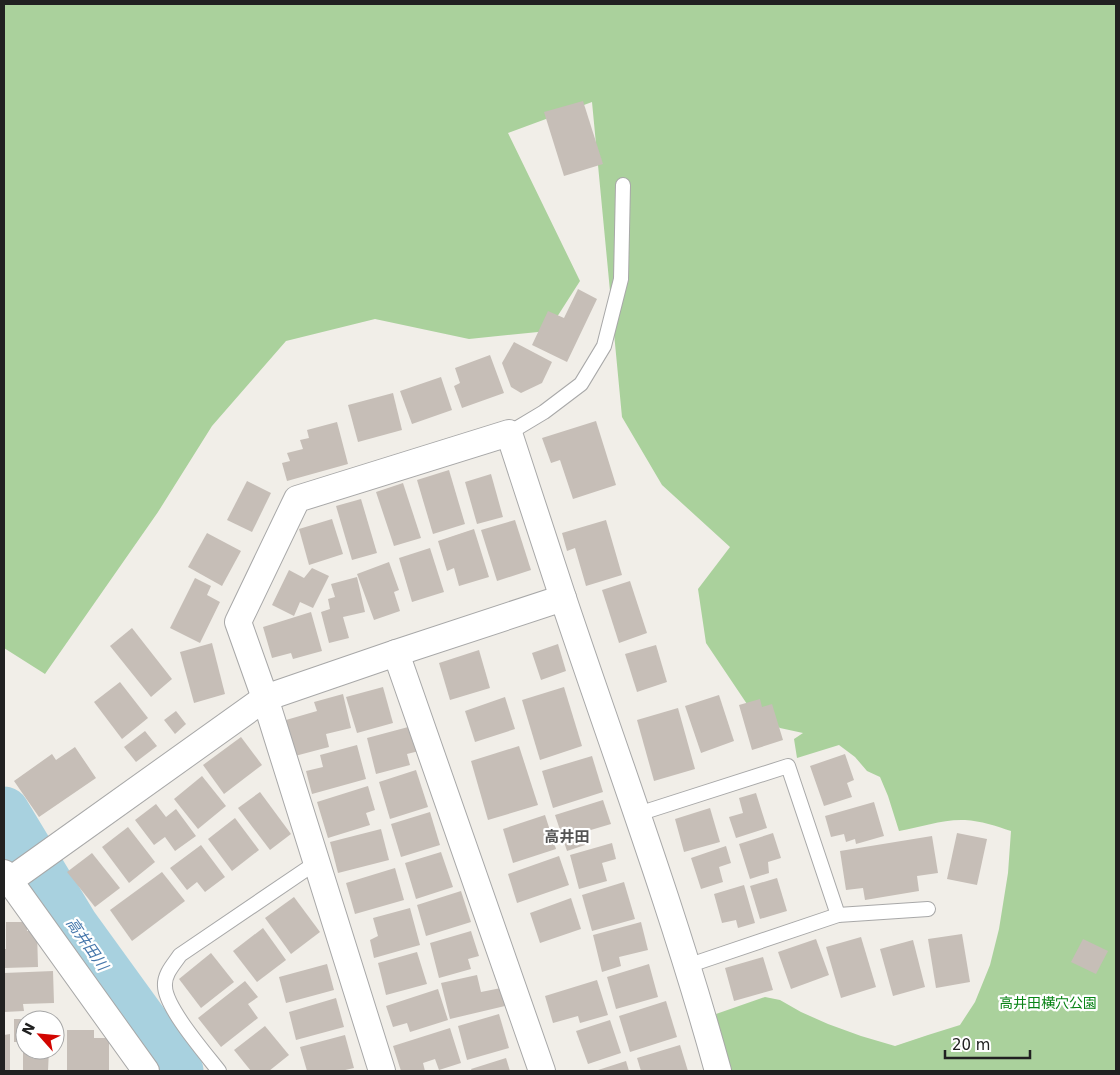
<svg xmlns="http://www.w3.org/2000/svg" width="1120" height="1075" viewBox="0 0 1120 1075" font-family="'DejaVu Sans','Noto Sans JP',sans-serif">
	<rect width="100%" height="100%" fill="#f1eee8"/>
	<path fill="#aad19c" d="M4,4H1116V1071H728L716,1014L765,997L780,1000L801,1012L828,1024L861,1036L895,1046L928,1035L960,1025L975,1002L990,965L999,929L1008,873L1011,831C996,826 981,821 965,820C943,819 921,827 899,831L888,796L880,777L867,771L855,757L839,745L797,758L794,739L803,733L780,728L749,707L706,643L698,589L730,547L662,485L622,417L592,102L508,133L580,281L548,331L469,339L375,319L286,341L212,426L158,512L45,674L4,648Z"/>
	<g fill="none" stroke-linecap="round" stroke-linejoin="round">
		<polyline stroke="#a8d1df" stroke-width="51" points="4,812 73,926 178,1071"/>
	</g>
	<g fill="#c6beb7">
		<polygon points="583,101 603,164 564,176 544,112"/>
		<polygon points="578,289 597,299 567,362 532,345 548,311 564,318"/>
		<polygon points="514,342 552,362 542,383 521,393 511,387 502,363"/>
		<polygon points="490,355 504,393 462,408 454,386 460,383 455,368"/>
		<polygon points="441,377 452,410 412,424 400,391"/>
		<polygon points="393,393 402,430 358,442 348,405"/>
		<polygon points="596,421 616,485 573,499 560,460 551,463 542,438"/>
		<polygon points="337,422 348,464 287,481 282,463 290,461 287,453 303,449 300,440 309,438 307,430"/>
		<polygon points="449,470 465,524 433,534 417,480"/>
		<polygon points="491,474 503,517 477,524 465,482"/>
		<polygon points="247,481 271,493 252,532 227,520"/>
		<polygon points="403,483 421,538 394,546 376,492"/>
		<polygon points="361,499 377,553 352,560 336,506"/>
		<polygon points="332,519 343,554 309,565 299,529"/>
		<polygon points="515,520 531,570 497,581 481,530"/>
		<polygon points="606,520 622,575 586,586 575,548 567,551 562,533"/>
		<polygon points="474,529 489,577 459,586 454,568 447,571 438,541"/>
		<polygon points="207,533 241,551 222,586 188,567"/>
		<polygon points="430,548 444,592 412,602 399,558"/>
		<polygon points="389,562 399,590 394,592 400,611 374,620 357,574"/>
		<polygon points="312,568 329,576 313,608 300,602 294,616 272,605 289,570 304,578"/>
		<polygon points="357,577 365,612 343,617 349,638 329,643 321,612 330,609 328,599 335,597 331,584"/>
		<polygon points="195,578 211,586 207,595 220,602 200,643 170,628"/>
		<polygon points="630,581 647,633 619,643 602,590"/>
		<polygon points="311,612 322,651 293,659 291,653 272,658 263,627"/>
		<polygon points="132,628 172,679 151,697 110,646"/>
		<polygon points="212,643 225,694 194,703 180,652"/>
		<polygon points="558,644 566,671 541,680 532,653"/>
		<polygon points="656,645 667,682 637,692 625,654"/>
		<polygon points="479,650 490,688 450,700 439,663"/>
		<polygon points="120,682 148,718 122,739 94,702"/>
		<polygon points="383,687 393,723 357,733 346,697"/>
		<polygon points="564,687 582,746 540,760 522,700"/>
		<polygon points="343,694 351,728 326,734 329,747 295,756 286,720 317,711 314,702"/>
		<polygon points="719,695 734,741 701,753 685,706"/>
		<polygon points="505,697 515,729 475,742 465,711"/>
		<polygon points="760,699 762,707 772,704 783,740 752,750 739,705"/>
		<polygon points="678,708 695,769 654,781 637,720"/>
		<polygon points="176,711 186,724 175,734 164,720"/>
		<polygon points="412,726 419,751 407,754 410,765 376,774 367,738"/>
		<polygon points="145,731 157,746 136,762 124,747"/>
		<polygon points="241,737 262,765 224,794 203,765"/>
		<polygon points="357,745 366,779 312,794 306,771 323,767 320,755"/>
		<polygon points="519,746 538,805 488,820 471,761"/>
		<polygon points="75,747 96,778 39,817 14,781 52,754 56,760"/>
		<polygon points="845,754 854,780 847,783 852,797 824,806 810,766"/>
		<polygon points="592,756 603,792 553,808 542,771"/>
		<polygon points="416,770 428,807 390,819 379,782"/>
		<polygon points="202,776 226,806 198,829 174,799"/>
		<polygon points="368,786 375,810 366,813 370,825 328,838 317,802"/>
		<polygon points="260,792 291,834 270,850 238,808"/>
		<polygon points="756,793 767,828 736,838 729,817 743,813 739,798"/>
		<polygon points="603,800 611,824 584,832 588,844 567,851 555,815"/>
		<polygon points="874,802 884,836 856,844 855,839 846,842 844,834 831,837 825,816"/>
		<polygon points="156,804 166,817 176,809 196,836 175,851 165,837 154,845 135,820"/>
		<polygon points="710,808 720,842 684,852 675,819"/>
		<polygon points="430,812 440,845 401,857 391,824"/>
		<polygon points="545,815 556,849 513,863 503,829"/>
		<polygon points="235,818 259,850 232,871 208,839"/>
		<polygon points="128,827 155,862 129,883 102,847"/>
		<polygon points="381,829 389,860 338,873 330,842"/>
		<polygon points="773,833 781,858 768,862 769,873 750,879 739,844"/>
		<polygon points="957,833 987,839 977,885 947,879"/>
		<polygon points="932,836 938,873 917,876 919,891 865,900 863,888 846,890 840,851"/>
		<polygon points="612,843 616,859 602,863 607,881 579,889 570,855"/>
		<polygon points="201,845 225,877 205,892 197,882 187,890 170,868"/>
		<polygon points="726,846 731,863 719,867 723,882 701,889 691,858"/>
		<polygon points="441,852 453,887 416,899 405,863"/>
		<polygon points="92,853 120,888 95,907 67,872"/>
		<polygon points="559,856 569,885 517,903 508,874"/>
		<polygon points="395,868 404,900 355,914 346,883"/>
		<polygon points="162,872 185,901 132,941 110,910"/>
		<polygon points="777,878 787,911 760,919 750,886"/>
		<polygon points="624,882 635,919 592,931 582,895"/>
		<polygon points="744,885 755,923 738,928 736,920 722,923 714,894"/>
		<polygon points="461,891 471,922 426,936 417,905"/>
		<polygon points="294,897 320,932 291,954 265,918"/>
		<polygon points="571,898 581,929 540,943 530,913"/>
		<polygon points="410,908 420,945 374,958 370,940 378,936 373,918"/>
		<polygon points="6,922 27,922 27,931 37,931 38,967 4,968 4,949 6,949"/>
		<polygon points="641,922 648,950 619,957 621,966 602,972 593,935"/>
		<polygon points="263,928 286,960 257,982 233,951"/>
		<polygon points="471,931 479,956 468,959 471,969 439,978 430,943"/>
		<polygon points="962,934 970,982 936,988 928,939"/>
		<polygon points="861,937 876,987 841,998 826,947"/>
		<polygon points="816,939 829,975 791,989 778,952"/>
		<polygon points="1083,939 1108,951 1096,974 1071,962"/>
		<polygon points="913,940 925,987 893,996 880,949"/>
		<polygon points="417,952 427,984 386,995 378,963"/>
		<polygon points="211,953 234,982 201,1008 179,979"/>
		<polygon points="763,957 773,990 734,1001 725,968"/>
		<polygon points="327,964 334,990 286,1003 279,977"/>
		<polygon points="649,964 658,997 616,1009 607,977"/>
		<polygon points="53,971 54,1003 23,1004 24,1011 4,1012 4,973"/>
		<polygon points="477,975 481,992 501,988 505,1006 450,1019 441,983"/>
		<polygon points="597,980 608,1015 580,1023 578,1016 553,1023 545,996"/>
		<polygon points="245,981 258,997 248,1004 258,1018 221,1047 198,1018"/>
		<polygon points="438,989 448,1020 410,1032 407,1023 393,1027 386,1006"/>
		<polygon points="336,998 344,1027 296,1040 289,1012"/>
		<polygon points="666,1001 677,1037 630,1052 619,1016"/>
		<polygon points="499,1014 509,1048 467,1060 458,1026"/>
		<polygon points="14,1019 25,1019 25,1050 49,1050 48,1071 23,1071 23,1042 14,1042"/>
		<polygon points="610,1020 621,1053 588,1064 576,1031"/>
		<polygon points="265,1026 289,1055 269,1071 251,1071 234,1050"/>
		<polygon points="450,1028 461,1063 439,1070 435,1059 423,1063 425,1071 401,1071 393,1046"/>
		<polygon points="67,1030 94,1030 94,1038 109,1038 109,1071 67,1071"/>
		<polygon points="10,1034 10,1071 4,1071 4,1035"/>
		<polygon points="345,1035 354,1068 341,1071 307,1071 300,1047"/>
		<polygon points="680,1045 688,1071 641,1071 637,1058"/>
		<polygon points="506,1058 510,1071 472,1071 471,1069"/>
		<polygon points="626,1061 629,1071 595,1071"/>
	</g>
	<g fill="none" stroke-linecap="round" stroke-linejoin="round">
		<defs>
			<g id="service">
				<polyline points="509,433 544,412 581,384 604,346 621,279 623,185"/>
				<polyline points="638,814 788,766 838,915"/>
				<polyline points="687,966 838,915 928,909"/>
				<path d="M219,1071C205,1053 165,1007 165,986C164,974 174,964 180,955L317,862"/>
			</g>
			<g id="minor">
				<polyline points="396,653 542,1071"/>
				<polyline points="4,873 146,1071"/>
				<polyline points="9,881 265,698 396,653 563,598"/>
				<path d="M382,1071L265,698L238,622L297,499L509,433C527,488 545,544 563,598C616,756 674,911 718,1071"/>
			</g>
		</defs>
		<use href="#service" stroke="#a8a8a8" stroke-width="16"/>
		<use href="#minor" stroke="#a8a8a8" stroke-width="28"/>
		<use href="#service" stroke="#fff" stroke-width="14"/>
		<use href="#minor" stroke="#fff" stroke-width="26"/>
	</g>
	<g text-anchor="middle" stroke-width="4.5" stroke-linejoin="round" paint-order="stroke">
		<g font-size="14" fill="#0a8417" stroke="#fff">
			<text x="1048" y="1008">高井田横穴公園</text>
		</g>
		<g font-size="15" font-weight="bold" fill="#545454" stroke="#fff">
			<text x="567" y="842">高井田</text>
		</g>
		<g font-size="15" font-style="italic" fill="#4778ac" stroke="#fff">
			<text transform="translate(87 944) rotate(55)" y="5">高井田川</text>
		</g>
	</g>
	<rect width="1120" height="1075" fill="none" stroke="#212121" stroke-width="10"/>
	<g transform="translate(40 1035) rotate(297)"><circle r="24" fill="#ffffff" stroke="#a6a6a6"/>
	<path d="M0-4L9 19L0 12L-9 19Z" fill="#d20500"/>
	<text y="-8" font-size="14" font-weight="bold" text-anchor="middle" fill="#212121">N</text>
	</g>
	<path d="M945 1050v8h85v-8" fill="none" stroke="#212121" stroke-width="2.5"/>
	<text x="952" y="1050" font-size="15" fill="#212121" stroke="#ffffff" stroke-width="4" paint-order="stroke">20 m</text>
</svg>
